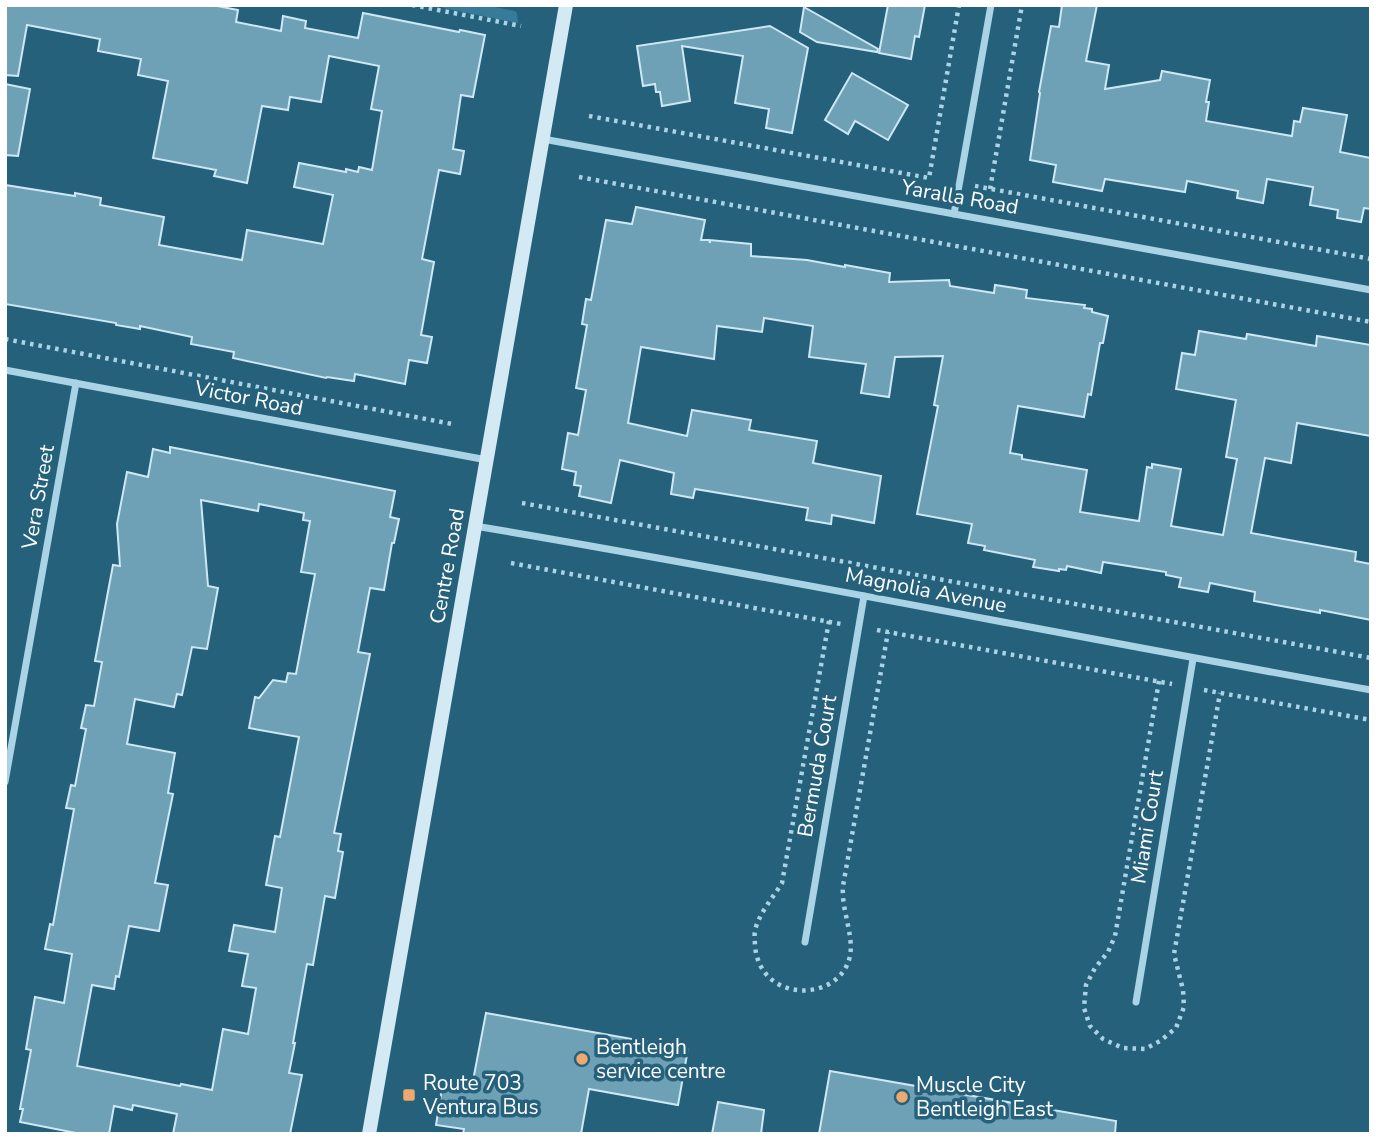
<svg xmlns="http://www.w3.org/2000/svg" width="1376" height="1139" viewBox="0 0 1376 1139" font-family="'Nunito Sans',sans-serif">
	<rect width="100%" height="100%" fill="#26617c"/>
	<polygon fill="#367b98" points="444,5 484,5 515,11 517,14 518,23 443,8"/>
	<g fill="#6ea0b6" stroke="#cde8f4" stroke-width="2" fill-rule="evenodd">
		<polygon points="5,5 212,5 238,10 236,22 281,31 283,16 306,21 305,28 358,38 363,13 459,32 460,30 485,35 473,97 461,95 453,149 464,151 460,174 439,170 422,259 434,262 421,335 432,337 427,363 409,360 405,384 355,374 354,381 327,377 326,378 233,358 234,352 191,344 192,337 140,326 140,329 116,325 116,323 5,304 5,185 75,196 75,193 101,198 100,205 164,217 159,245 242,260 247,230 323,244 333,195 294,187 299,163 346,172 346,169 358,172 359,167 372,170 382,111 371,109 379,66 329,56 321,102 290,97 288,110 262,106 247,183 214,176 216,170 153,158 168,81 138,75 141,59 98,51 100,39 27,25 18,76 5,75"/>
		<polygon points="888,5 925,5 919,37 915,36 911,59 879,53"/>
		<polygon points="1062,5 1097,5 1086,61 1109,65 1105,89 1160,80 1162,71 1210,80 1206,102 1209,102 1206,121 1292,136 1294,121 1300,122 1303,108 1347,115 1340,152 1371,158 1371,209 1364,208 1361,222 1337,218 1338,210 1310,205 1313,187 1267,179 1263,203 1237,198 1238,191 1187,181 1185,192 1105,179 1102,191 1053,182 1056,165 1030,160 1040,93 1039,92 1051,26 1059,27"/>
		<polygon points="804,7 878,49 877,52 817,42 800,32"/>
		<polygon points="770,26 808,48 792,133 766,128 769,109 735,103 743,56 682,46 690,101 662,106 660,92 656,92 655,84 643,86 637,46"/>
		<polygon points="852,73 908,105 888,140 855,121 848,134 825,120"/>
		<polygon points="5,84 30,89 18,156 5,155"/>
		<polygon points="636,207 705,220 701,240 709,240 710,243 710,240 751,244 751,256 807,260 845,267 845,265 890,273 889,282 949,280 950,286 994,293 995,285 1027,290 1026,298 1085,305 1084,308 1092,309 1092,312 1108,316 1103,343 1100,343 1091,395 1088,394 1084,417 1018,406 1010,453 1022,455 1022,459 1087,470 1080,512 1139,521 1147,467 1152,468 1152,464 1181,469 1171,526 1223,535 1237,459 1226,457 1236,400 1176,389 1182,353 1195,355 1199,331 1246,339 1247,334 1316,346 1317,336 1371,345 1371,436 1297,423 1291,463 1265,458 1251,533 1356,552 1355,561 1371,564 1371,620 1320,610 1320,613 1254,601 1255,592 1210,583 1208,592 1179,587 1181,578 1166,575 1166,572 1103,562 1101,573 1067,566 1066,570 1059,569 1059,571 1033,567 1035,560 984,550 985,546 968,543 972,524 917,514 938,406 934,405 943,356 895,357 889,397 861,393 866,364 809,357 813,326 764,318 762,332 717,326 714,359 641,347 628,423 687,436 692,410 751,420 749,430 817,441 813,463 881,476 874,523 832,515 831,524 806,520 808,508 695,489 693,498 671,494 674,473 620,460 611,503 579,496 581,486 574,485 576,472 562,469 568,433 578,435 586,390 576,388 587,325 582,324 586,299 591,300 606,220 632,224"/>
		<path d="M170,447L395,491L390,517L399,519L394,543H392L384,590L370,588L358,652L370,654L334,833L341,834L338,851L343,852L335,898L325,896L313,965L307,964L293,1043H295L289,1073L302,1075L290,1134H173L177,1114L133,1105L132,1110L114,1106L109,1134H81L20,1122L23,1109H20L31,1050L26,1049L35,997L64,1003L72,954L45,949L50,924L53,925L74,809L66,808L71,785L75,786L86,729L81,728L86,705L94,706L102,662L95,661L113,565L120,566L117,524L127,472L148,477L153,449L170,453ZM201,500L258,511L259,504L304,513L303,520L310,521L301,572L315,574L296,674L288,673L286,682L273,680L259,698L255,697L249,728L299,737L280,837L275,836L266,885L282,888L275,932L234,925L229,951L248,954L242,986L256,988L248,1034L223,1029L212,1090L181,1084L180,1086L77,1066L92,985L114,989L116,976L119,977L129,926L159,931L168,885L155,883L173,794L168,793L175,753L127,744L135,699L174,707L177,694L182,695L192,647L207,649L218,588L208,586Z"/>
		<polygon points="486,1013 688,1049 678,1105 589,1089 581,1134 463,1134 464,1129 436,1125 442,1087 471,1091"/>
		<polygon points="830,1071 1116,1121 1115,1134 819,1134"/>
		<polygon points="718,1102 764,1110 761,1134 712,1134"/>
	</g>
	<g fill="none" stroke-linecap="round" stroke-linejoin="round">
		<g stroke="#aad3e5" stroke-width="4.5" stroke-dasharray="3.5 5" stroke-linecap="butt">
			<polyline points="412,5 521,26"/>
			<polyline points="589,116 929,178 959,5"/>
			<polyline points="579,177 1371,322"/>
			<polyline points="975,186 1371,259"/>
			<polyline points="990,189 1022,5"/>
			<polyline points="5,339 452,424"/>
			<polyline points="522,503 1371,658"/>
			<polyline points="511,563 841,624"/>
			<path d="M829,621L782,883C772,899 760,912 755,930C754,936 755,941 755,946C760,1004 840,1003 850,956C854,935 841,909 843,886L888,632"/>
			<polyline points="877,630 1172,684"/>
			<polyline points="1159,681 1115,936 1108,952 1095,968 1086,985 1084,1008 1090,1026 1103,1039 1123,1048 1145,1049 1160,1041 1176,1028 1184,1007 1183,990 1174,954 1220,693"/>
			<polyline points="1204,690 1371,720"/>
		</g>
		<g stroke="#aad3e5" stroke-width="7">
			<polyline points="543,139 1371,290"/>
			<polyline points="954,214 991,5"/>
			<polyline points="5,370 487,460"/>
			<path d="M475,526C774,576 1072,637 1371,690"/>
			<polyline points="5,782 76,383"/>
			<polyline points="805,942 864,596"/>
			<polyline points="1136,1002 1193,659"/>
		</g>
		<polyline stroke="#d3eaf5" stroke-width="14" points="369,1134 566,5"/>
	</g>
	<g fill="#eea96f" stroke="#26617c" stroke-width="2.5">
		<circle cx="582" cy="1059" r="7"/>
		<rect x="402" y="1088" width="14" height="14" rx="3.5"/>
		<circle cx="902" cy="1097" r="7"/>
	</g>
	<g text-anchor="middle" stroke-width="7" stroke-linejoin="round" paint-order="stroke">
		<g font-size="21" fill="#fff" stroke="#26617c">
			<text transform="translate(960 197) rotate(10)" y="7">Yaralla Road</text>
			<text transform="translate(249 398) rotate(11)" y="7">Victor Road</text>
			<text transform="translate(38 497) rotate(-80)" y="7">Vera Street</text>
			<text transform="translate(447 566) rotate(-80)" y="7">Centre Road</text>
			<text transform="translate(926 590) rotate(11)" y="7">Magnolia Avenue</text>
			<text transform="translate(817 766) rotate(-80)" y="7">Bermuda Court</text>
			<text transform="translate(1147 827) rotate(-81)" y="7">Miami Court</text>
		</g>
		<g font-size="21" fill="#fff" stroke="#26617c" text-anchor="start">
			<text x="596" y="1054">Bentleigh<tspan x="596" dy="24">service centre</tspan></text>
			<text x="423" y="1090">Route 703<tspan x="423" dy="24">Ventura Bus</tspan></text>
			<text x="916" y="1092">Muscle City<tspan x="916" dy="24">Bentleigh East</tspan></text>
		</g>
	</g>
	<rect width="1376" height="1139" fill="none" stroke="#ffffff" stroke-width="14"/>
</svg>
